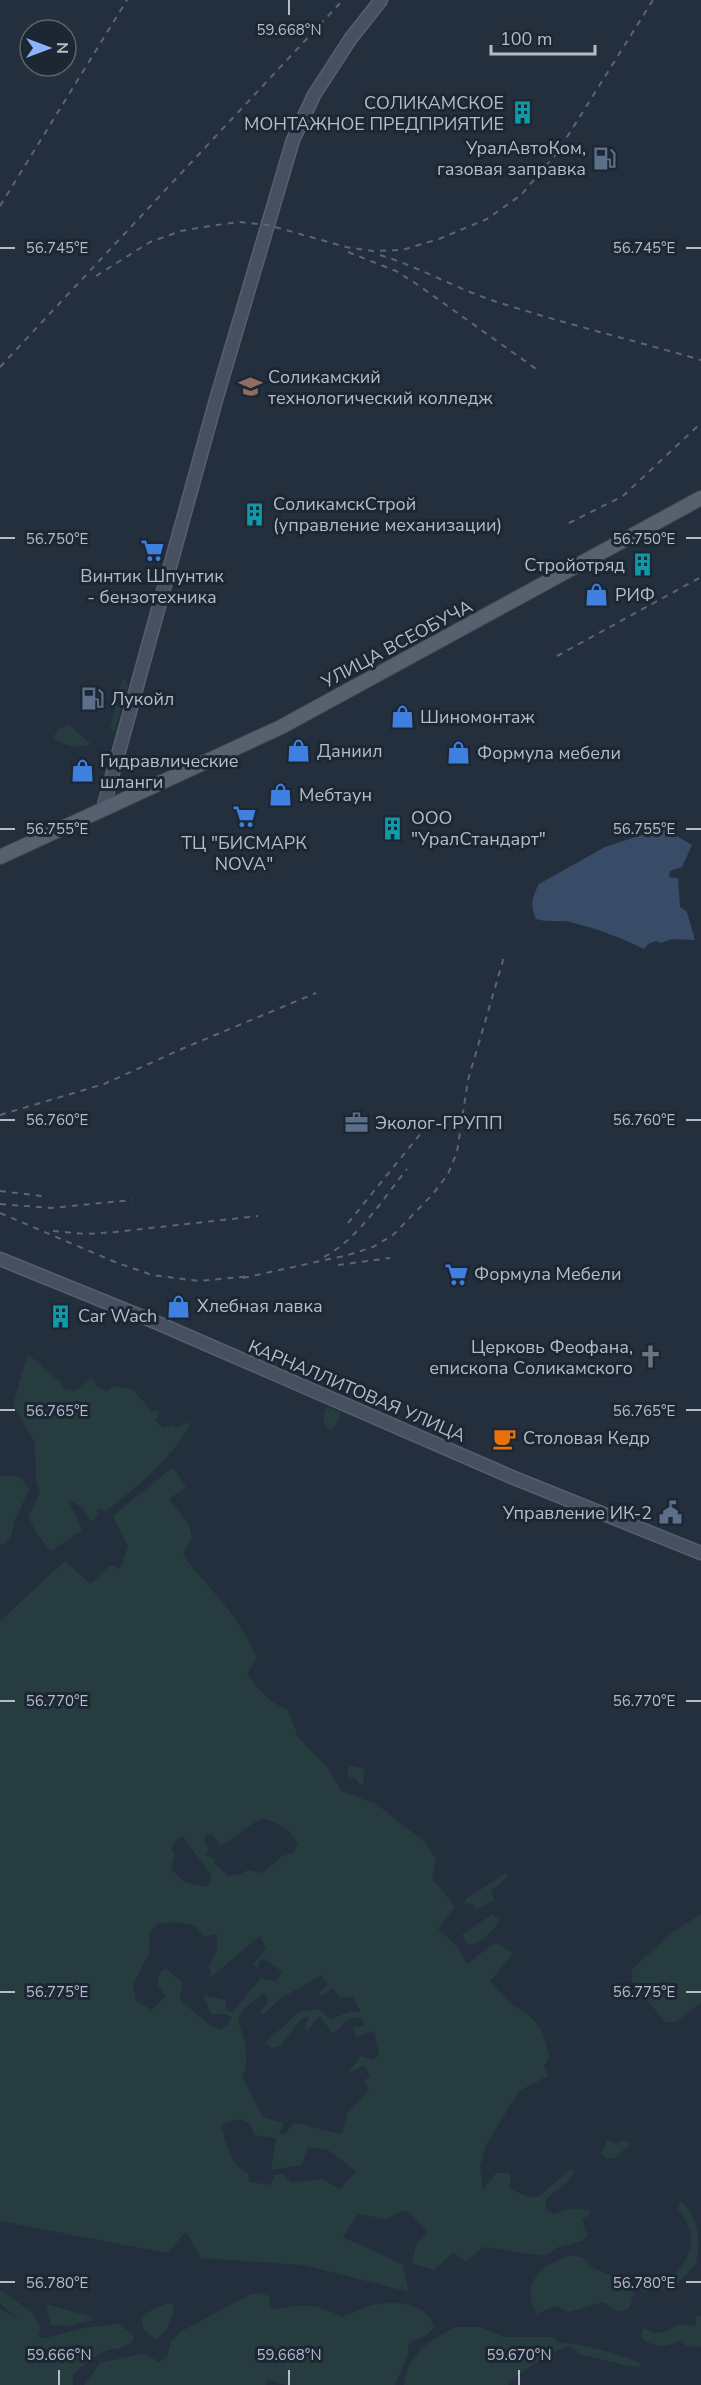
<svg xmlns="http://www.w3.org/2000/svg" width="701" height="2385" viewBox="0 0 701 2385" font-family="'Nunito Sans',sans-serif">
	<rect width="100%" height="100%" fill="#242f3e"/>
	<g fill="#263c3f" fill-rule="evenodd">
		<polygon points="122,680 126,680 128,685 114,732 110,728"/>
		<path d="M68,724L91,744C79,749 63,747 53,737L59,729Z"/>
		<path d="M28,1354L60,1382L65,1389L75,1391L91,1378L95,1381L96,1387L107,1391L114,1386L133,1389L151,1411L158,1410L159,1414L155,1420L163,1428L173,1425L177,1428L188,1422L190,1425C165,1465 143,1482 106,1511L97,1509L98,1516L90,1522C85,1510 82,1505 69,1501L82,1530L51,1551L37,1534L28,1516L40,1494L36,1480L35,1443L13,1404Z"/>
		<path d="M327,1407L341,1413L333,1429L330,1430C322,1423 322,1416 327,1407Z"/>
		<path d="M173,1467L186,1487L169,1499L189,1526L192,1538L183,1553C187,1563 193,1567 200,1576C221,1601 246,1628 257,1659L247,1674C257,1687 270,1705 287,1708L298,1737L328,1768L341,1791L376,1804L424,1841L436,1859L432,1878L455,1907L438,1929L457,1946L467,1964L496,1942L513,1954L490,1981L510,2003L532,2018L543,2033L549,2057L544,2066L548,2076L519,2091L485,2147L480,2168L483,2190L496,2173H511L510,2189L529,2197L540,2196L570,2169L574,2173L567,2182L546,2199V2209L554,2214C567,2208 576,2206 590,2211L588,2216L582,2219L587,2236L582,2241L558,2247L545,2256L484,2247L466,2261L453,2253L434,2270L412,2263L416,2245L428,2231L406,2210L385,2219L358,2214L343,2237L402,2264L409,2292L303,2265L201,2258L186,2232L167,2253L0,2221V1621L65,1561L91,1584L110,1565L120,1569L128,1546L113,1516ZM261,1819C278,1822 289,1827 298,1844L293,1853L282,1856L263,1873L248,1870L239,1875L228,1876L214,1863L216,1859L204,1854L209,1850L204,1839L206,1835H212L220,1845C236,1840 246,1826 261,1819ZM183,1837L212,1876L208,1887L186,1883L171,1869L175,1855L171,1849L178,1838ZM176,1922L196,1926L203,1937L217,1934V1950L209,1966L211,1977L260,1936L266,1948L253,1965L258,1968L260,1960L265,1959L282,1972L276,1981L261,1978L233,2012L226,2010L225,2000L203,1995L211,2014H227L232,2018L228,2025L220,2030L207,2023L179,1999L183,1983L165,1968L159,1974L158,1985L166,1996L152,2010L136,2001L133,1984L149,1954L150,1932L158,1924ZM321,1975L328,1984L319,1994L321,1996L333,1988L340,1998L354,1997L360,2012H349L331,2019L318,2009L299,2012L265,2043L272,2048L280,2046L303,2017H309L304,2028L307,2031L320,2016L333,2034L349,2018H362L365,2026L353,2027L356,2037L374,2031L379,2055L373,2060L360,2056L348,2074L364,2065L370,2076L364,2081L369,2090L347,2113L342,2134C327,2132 306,2124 294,2123L285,2134H279L283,2123L263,2117L242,2077C251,2056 244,2040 238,2019L246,2007L264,1993L269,2001L259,2012L263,2015L280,1999ZM239,2119L249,2123L254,2135L276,2138L271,2170L302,2165L308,2147L328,2150L356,2171L340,2189L321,2179L291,2183L283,2174L275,2175L270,2185L250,2182L248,2173C230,2167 226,2141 221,2125Z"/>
		<polygon points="0,1475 20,1477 29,1489 14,1523 12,1534 5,1544 0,1545"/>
		<polygon points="350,1766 365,1769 363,1785 360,1785 356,1779 349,1777 347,1769"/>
		<polygon points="506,1873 508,1876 491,1891 494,1900 477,1909 471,1903 465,1904 466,1899"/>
		<path d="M492,1914L500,1919C494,1930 481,1945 467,1945L462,1935Z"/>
		<polygon points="701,1914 701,2002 676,2022 665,2022 632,1981 632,1969 673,1932"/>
		<polygon points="607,2140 616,2144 625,2140 630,2144 615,2158 607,2159 601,2154"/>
		<path d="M680,2201C699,2216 701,2240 696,2263C690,2273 678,2282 669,2290H661L654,2287L645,2293L641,2291L640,2285L652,2276L655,2281L667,2282C692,2257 701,2239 678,2209Z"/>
		<path d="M568,2256C590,2255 584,2264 598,2270C610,2276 623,2280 635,2285L630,2308L619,2312L603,2302L569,2312L555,2306L536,2314C521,2282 540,2266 568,2256Z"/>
		<path d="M0,2290L33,2313L41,2329L38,2337L46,2338L83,2328L119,2324L133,2335V2341C125,2349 115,2348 105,2351C93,2356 83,2366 73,2375V2385H0V2309L19,2320L0,2303Z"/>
		<path d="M260,2293L269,2296L271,2310C299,2304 316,2303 342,2317C354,2313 367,2305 378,2304C399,2301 430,2304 434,2328L425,2336L411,2341L408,2346V2355L395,2385H286L267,2379L266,2385H84L100,2363L144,2353L159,2362L167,2357L171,2342L180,2332L251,2294Z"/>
		<polygon points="46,2304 89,2316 93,2320 71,2326 51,2325"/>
		<path d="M166,2304H172L174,2309C171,2320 168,2334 156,2339L144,2330L141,2318L150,2311Z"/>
		<path d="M701,2316V2347L687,2346L679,2341C665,2349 654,2347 641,2338L643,2328C657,2334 666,2336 677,2324L696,2326V2317Z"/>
		<path d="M455,2327H480L505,2337H553L558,2342C587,2345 613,2352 640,2363V2366L634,2367L582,2355L570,2347L552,2352L521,2373L508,2385H404C409,2353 427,2342 455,2327Z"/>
	</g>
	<path fill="#394c67" d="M663,828L692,845L682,867L670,871L669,877L678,878L680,907L687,912L695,940L672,939L661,943L656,941L648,944L644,949C622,938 598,929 574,923C562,919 550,923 536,919C530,905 532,897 539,884L605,847Z"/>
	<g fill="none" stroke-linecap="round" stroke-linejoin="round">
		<defs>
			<g id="secondary">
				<polyline points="103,809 216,400 293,140 314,95 351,38 381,0"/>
				<polyline points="0,1259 160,1324 514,1478 701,1553"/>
			</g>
			<polyline id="primary" points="0,857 281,727 701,498"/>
		</defs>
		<use href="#secondary" stroke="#565f6c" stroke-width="15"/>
		<use href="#primary" stroke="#414a57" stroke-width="16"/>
		<use href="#secondary" stroke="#465061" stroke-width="12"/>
		<use href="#primary" stroke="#56606e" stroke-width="14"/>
		<g stroke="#5a6575" stroke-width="2" stroke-dasharray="6 6" stroke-linecap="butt">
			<polyline points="0,206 127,0"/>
			<polyline points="348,252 396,271 418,285 539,371"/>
			<path d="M380,255C419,267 455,288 494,301C562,323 632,340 701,360"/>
			<polyline points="96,276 150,242 181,231 210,226 239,222 268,225 346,247 373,251 402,250 439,239 487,219 521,195 557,153 653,0"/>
			<polyline points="0,367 343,0"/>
			<polyline points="569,523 623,496 701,423"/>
			<polyline points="557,656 701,577"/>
			<polyline points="0,1115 104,1084 184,1048 316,993"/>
			<polyline points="0,1191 42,1196"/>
			<polyline points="0,1204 51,1208 132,1200"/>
			<polyline points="0,1213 115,1262 152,1275 199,1281 251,1276"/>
			<polyline points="348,1223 426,1127"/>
			<polyline points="53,1231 86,1234 115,1232 258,1216"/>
			<path d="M324,1257C359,1238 382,1200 407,1169"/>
			<polyline points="338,1265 390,1258"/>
			<polyline points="243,1278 348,1255 373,1247 393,1235 433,1194 448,1174 457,1152 468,1080 504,957"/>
		</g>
	</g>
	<path fill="none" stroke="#b4bcc9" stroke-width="2" d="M289,0V15M0,248H15M686,248H701M0,538H15M686,538H701M0,829H15M686,829H701M0,1120H15M686,1120H701M0,1410H15M686,1410H701M0,1701H15M686,1701H701M0,1992H15M686,1992H701M0,2282H15M686,2282H701M59,2370V2385M289,2370V2385M519,2370V2385"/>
	<defs>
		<symbol id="building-bare" viewBox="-9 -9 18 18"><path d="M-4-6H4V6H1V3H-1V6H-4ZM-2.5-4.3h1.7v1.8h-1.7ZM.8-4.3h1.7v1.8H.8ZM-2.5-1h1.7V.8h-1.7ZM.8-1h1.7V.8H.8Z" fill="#0f9aa8" stroke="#1d2633" stroke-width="2.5" paint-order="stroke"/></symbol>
		<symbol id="fuel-bare" viewBox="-9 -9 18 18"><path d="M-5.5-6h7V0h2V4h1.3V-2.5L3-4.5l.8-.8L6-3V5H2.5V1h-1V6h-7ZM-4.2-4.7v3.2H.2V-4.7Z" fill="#5c6f8a" stroke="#1d2633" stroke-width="2.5" paint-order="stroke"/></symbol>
		<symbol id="university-bare" viewBox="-9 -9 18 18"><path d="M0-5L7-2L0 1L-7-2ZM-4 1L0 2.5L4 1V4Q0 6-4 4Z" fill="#8d6e63" stroke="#1d2633" stroke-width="2.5" paint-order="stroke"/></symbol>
		<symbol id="supermarket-bare" viewBox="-9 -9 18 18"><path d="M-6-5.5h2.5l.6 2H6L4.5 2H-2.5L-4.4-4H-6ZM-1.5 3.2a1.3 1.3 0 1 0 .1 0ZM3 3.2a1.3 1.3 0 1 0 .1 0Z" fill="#3f7fe0" stroke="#1d2633" stroke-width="2.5" paint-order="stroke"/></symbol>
		<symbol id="shop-bare" viewBox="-9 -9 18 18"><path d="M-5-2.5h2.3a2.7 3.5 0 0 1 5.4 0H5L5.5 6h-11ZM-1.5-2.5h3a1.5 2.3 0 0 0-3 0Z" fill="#3f7fe0" stroke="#1d2633" stroke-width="2.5" paint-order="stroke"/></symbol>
		<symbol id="office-bare" viewBox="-9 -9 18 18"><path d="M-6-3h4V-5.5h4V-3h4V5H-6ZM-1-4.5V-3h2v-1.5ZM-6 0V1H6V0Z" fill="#5c6f8a" stroke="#1d2633" stroke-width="2.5" paint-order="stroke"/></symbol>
		<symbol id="church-bare" viewBox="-9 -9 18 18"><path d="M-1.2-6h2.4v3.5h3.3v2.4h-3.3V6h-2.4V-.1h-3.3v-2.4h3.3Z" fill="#6b7280" stroke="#1d2633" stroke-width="2.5" paint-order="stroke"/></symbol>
		<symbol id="cafe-bare" viewBox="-9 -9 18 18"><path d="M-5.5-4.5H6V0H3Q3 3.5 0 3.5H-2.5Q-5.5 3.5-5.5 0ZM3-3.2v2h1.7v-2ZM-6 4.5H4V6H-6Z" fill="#e8710a" stroke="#1d2633" stroke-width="2.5" paint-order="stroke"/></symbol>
		<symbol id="civic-bare" viewBox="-9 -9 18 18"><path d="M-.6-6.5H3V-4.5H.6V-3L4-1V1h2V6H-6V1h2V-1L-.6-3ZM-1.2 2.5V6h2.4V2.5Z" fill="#5c6f8a" stroke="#1d2633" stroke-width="2.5" paint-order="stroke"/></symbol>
	</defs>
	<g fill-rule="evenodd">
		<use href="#building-bare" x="506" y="96" width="33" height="33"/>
		<use href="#fuel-bare" x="588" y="142" width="33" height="33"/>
		<use href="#university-bare" x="234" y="370" width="33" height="33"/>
		<use href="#building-bare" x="238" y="498" width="33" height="33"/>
		<use href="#supermarket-bare" x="136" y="534" width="33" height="33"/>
		<use href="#building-bare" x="626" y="548" width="33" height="33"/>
		<use href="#shop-bare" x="580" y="578" width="33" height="33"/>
		<use href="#fuel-bare" x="76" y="682" width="33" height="33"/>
		<use href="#shop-bare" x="386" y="700" width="33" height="33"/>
		<use href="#shop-bare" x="282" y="734" width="33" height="33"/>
		<use href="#shop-bare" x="442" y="736" width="33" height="33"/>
		<use href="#shop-bare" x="66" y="754" width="33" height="33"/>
		<use href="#shop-bare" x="264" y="778" width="33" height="33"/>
		<use href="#supermarket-bare" x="228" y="800" width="33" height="33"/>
		<use href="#building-bare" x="376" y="812" width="33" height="33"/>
		<use href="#office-bare" x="340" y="1106" width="33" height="33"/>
		<use href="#supermarket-bare" x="440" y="1258" width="33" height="33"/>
		<use href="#shop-bare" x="162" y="1290" width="33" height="33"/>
		<use href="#building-bare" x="44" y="1300" width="33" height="33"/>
		<use href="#church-bare" x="634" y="1340" width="33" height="33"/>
		<use href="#cafe-bare" x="488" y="1422" width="33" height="33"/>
		<use href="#civic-bare" x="654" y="1496" width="33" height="33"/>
	</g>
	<g text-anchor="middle" stroke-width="6" stroke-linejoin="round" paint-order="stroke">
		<g font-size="18" fill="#b4bcc9" stroke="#1d2633" text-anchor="start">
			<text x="504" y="109" text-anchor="end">СОЛИКАМСКОЕ<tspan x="504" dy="21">МОНТАЖНОЕ ПРЕДПРИЯТИЕ</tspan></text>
			<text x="586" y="154" text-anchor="end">УралАвтоКом,<tspan x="586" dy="21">газовая заправка</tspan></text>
			<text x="268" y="383">Соликамский<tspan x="268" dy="21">технологический колледж</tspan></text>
			<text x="273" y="510">СоликамскСтрой<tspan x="273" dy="21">(управление механизации)</tspan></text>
			<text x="625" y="571" text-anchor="end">Стройотряд</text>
			<text x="152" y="582" text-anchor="middle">Винтик Шпунтик<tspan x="152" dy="21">- бензотехника</tspan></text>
			<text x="615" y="601">РИФ</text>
			<text x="111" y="705">Лукойл</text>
			<text x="420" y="723">Шиномонтаж</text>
			<text x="317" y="757">Даниил</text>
			<text x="477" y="759">Формула мебели</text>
			<text x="100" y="767">Гидравлические<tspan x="100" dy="21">шланги</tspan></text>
			<text x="299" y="801">Мебтаун</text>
			<text x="411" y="824">ООО<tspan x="411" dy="21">"УралСтандарт"</tspan></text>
			<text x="244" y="849" text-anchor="middle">ТЦ "БИСМАРК<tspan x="244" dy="21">NOVA"</tspan></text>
			<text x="375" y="1129">Эколог-ГРУПП</text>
			<text x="474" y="1280">Формула Мебели</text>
			<text x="197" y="1312">Хлебная лавка</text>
			<text x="78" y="1322">Car Wach</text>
			<text x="633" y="1353" text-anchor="end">Церковь Феофана,<tspan x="633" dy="21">епископа Соликамского</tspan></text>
			<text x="523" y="1444">Столовая Кедр</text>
			<text x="652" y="1519" text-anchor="end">Управление ИК-2</text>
		</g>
		<g font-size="18" fill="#b4bcc9" stroke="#1d2633">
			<text transform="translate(397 644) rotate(-28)" y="6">УЛИЦА ВСЕОБУЧА</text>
			<text transform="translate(357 1391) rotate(23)" y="6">КАРНАЛЛИТОВАЯ УЛИЦА</text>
		</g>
	</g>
	<g font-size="15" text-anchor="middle" fill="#b4bcc9" stroke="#1d2633" stroke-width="6" stroke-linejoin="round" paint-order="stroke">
		<text x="289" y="35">59.668°N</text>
		<text x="644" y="253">56.745°E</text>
		<text x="57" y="253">56.745°E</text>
		<text x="644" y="544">56.750°E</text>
		<text x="57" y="544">56.750°E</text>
		<text x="57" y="834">56.755°E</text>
		<text x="644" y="834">56.755°E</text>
		<text x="644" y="1125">56.760°E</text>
		<text x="57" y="1125">56.760°E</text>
		<text x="57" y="1416">56.765°E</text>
		<text x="644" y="1416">56.765°E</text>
		<text x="644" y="1706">56.770°E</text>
		<text x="57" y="1706">56.770°E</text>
		<text x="57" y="1997">56.775°E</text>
		<text x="644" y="1997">56.775°E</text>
		<text x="57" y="2288">56.780°E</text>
		<text x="644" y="2288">56.780°E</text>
		<text x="59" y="2360">59.666°N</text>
		<text x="289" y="2360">59.668°N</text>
		<text x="519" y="2360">59.670°N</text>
	</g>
	<g transform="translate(48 48) rotate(90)"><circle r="28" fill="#1d2633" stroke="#59626f" stroke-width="1.5"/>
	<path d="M0-4.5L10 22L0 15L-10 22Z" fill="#8ab4f8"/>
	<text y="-9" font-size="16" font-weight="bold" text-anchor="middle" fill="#b4bcc9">N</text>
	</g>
	<path d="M491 45v9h104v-9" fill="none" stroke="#b4bcc9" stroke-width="3"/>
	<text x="500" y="45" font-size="18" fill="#b4bcc9" stroke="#1d2633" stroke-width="4.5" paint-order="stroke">100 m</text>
</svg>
